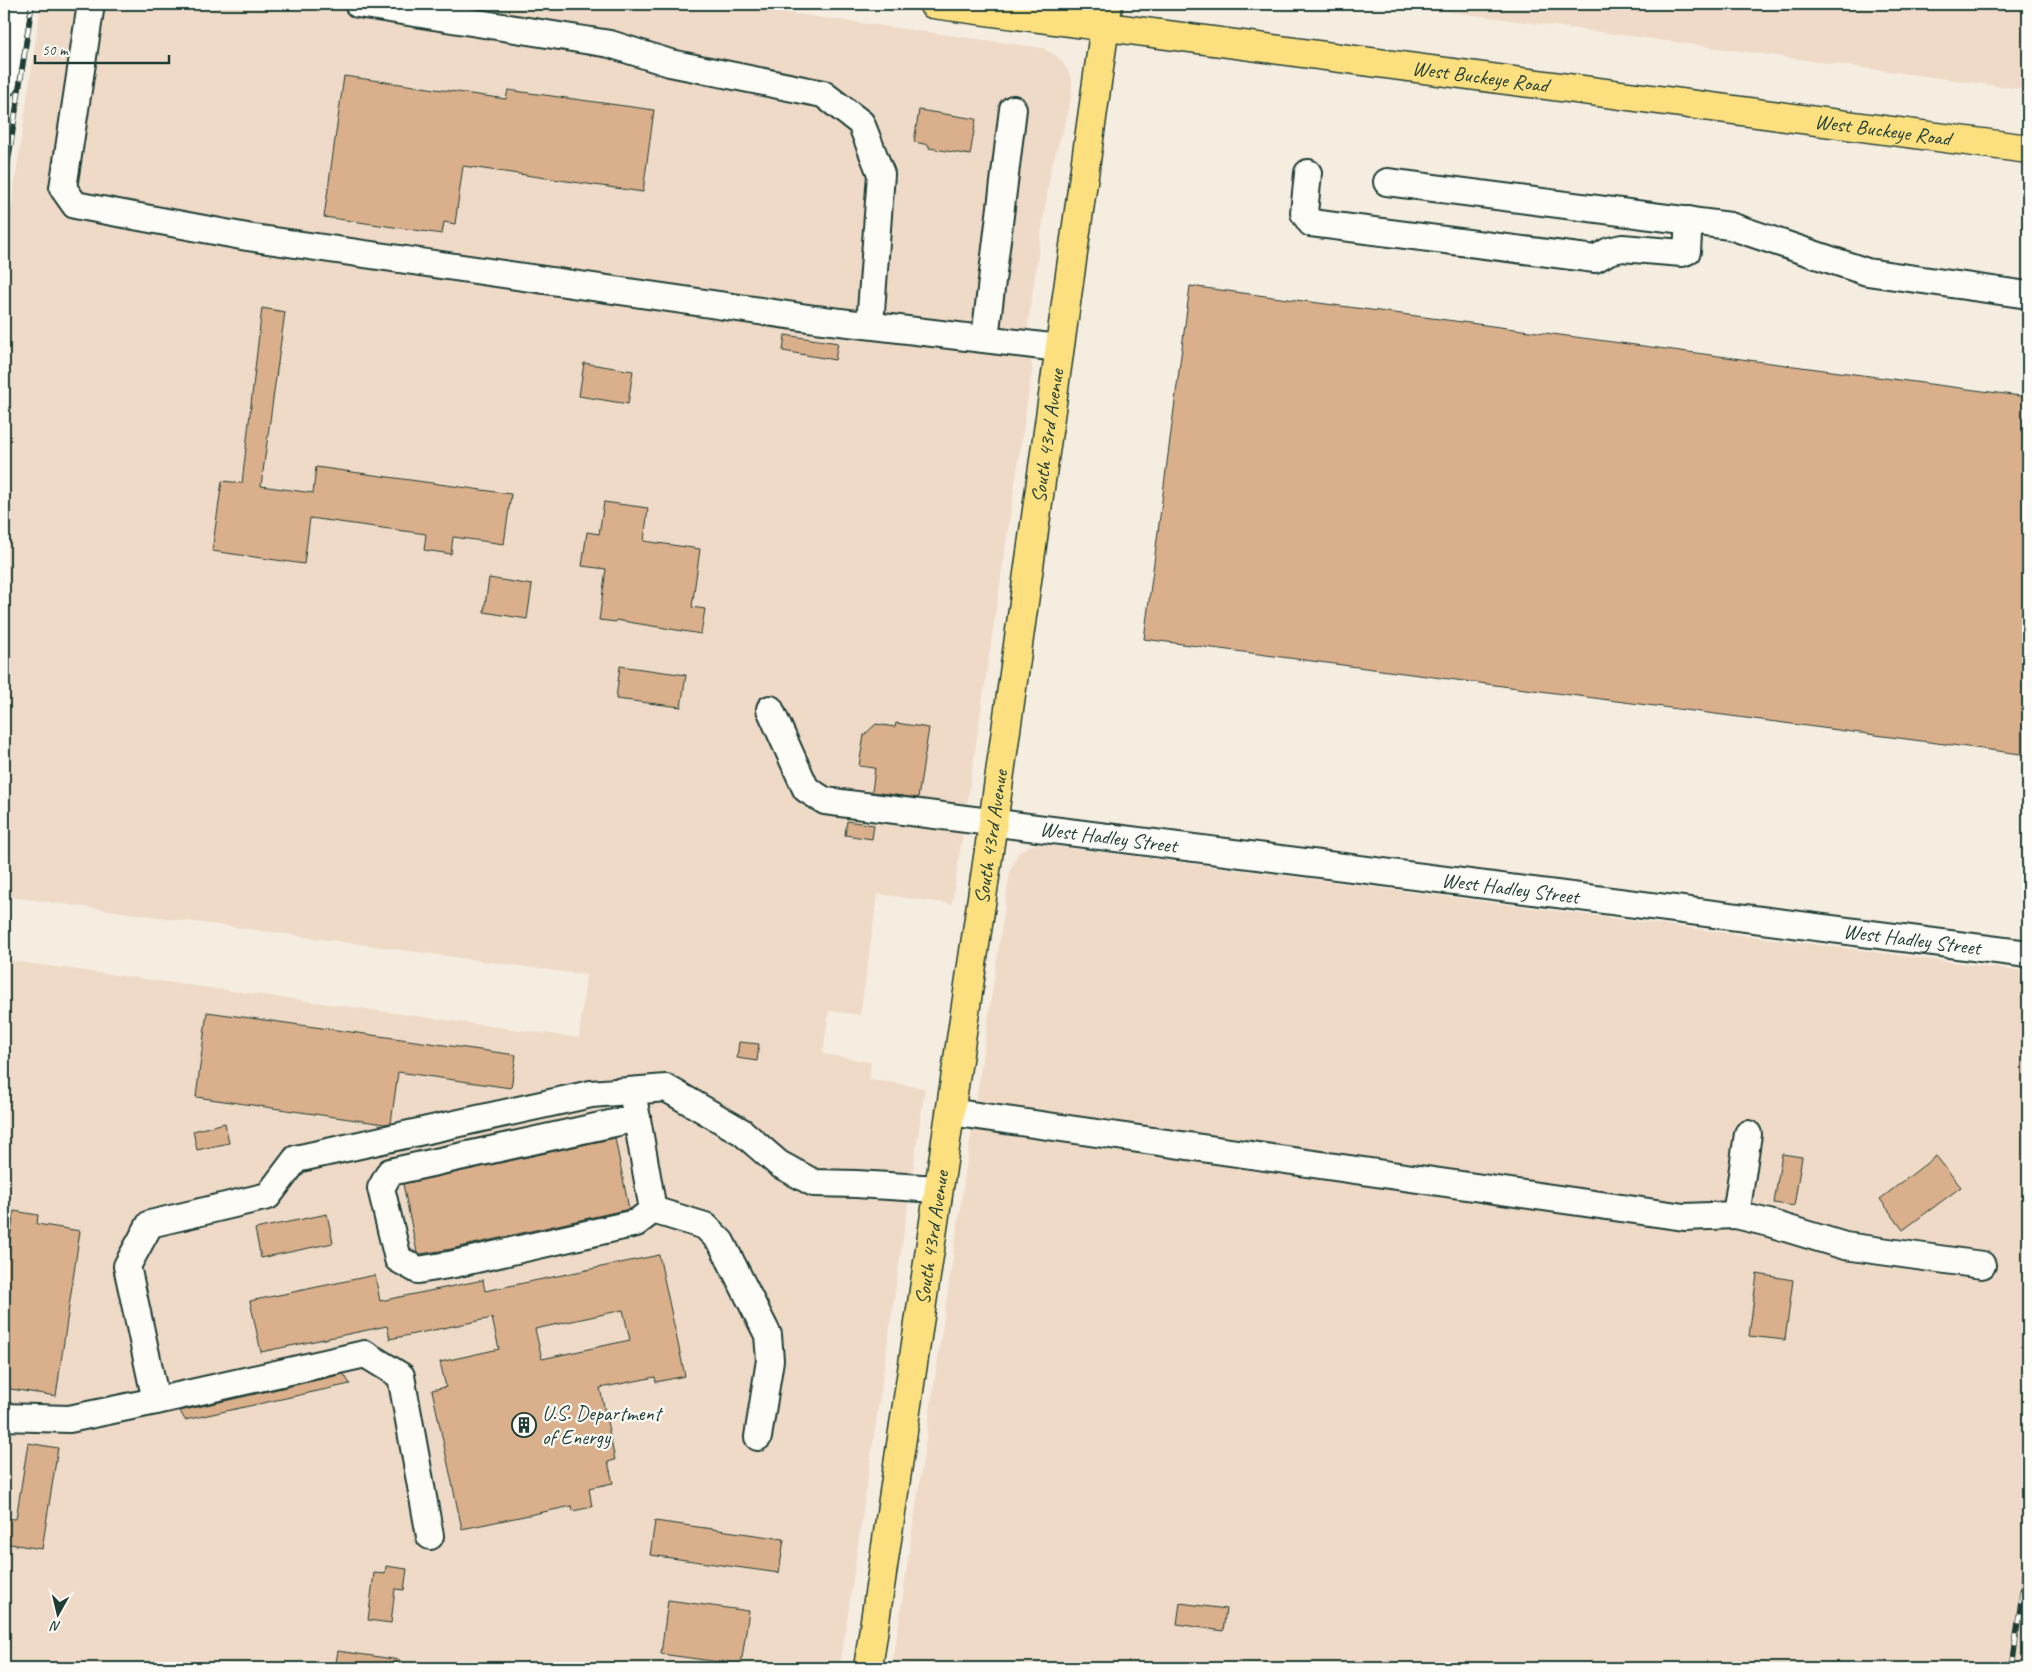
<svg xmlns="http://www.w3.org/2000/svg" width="2032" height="1672" viewBox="0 0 2032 1672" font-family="Caveat,sans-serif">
	<rect width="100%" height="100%" fill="#f6ede1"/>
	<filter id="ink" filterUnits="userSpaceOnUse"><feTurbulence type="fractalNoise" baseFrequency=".02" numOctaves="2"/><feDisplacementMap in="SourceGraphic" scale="10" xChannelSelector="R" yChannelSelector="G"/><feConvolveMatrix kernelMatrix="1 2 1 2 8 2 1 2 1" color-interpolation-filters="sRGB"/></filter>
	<g filter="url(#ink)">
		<g fill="#eedac7">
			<polygon points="41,4 724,4 1043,48 1058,57 1068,70 1072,82 1071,96 1068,114 1051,168 1028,323 1032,370 952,904 878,894 860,1015 829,1011 823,1054 871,1062 869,1079 925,1088 840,1668 4,1668 4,960 579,1038 586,975 4,896 4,257"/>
			<polygon points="1392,4 2028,4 2028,90"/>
			<polygon points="1039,844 2028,972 2028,1668 892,1668 1010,871 1018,853 1029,846"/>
		</g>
		<g fill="#daaf8b" stroke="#1f3d34" fill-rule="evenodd">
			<polygon points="344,76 506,99 508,90 654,110 643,192 463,166 455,224 444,222 442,234 324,217"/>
			<polygon points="919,110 976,119 970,155 929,148 929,145 914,142"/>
			<polygon points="1190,286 2028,397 2028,755 1144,639"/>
			<polygon points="262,308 285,312 261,486 313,493 316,467 511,494 504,544 453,537 451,554 424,550 426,534 310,518 304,564 212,551 222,481 242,483"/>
			<polygon points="785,335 838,343 835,360 783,351"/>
			<polygon points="584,363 633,371 628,404 579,396"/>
			<polygon points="604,502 648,508 644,541 700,549 692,607 705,609 701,634 616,620 616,622 599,620 606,569 582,566 587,532 599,534"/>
			<polygon points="489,578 532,585 527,619 484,612"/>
			<polygon points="620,666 686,675 681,707 616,699"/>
			<polygon points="896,723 929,728 918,798 872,792 875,768 859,766 864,735 876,724 895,727"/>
			<polygon points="847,821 874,825 872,839 845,835"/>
			<polygon points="207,1012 516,1055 511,1088 398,1072 391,1123 384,1124 196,1097"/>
			<polygon points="739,1042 759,1044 757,1061 737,1058"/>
			<polygon points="225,1123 229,1143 197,1150 193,1131"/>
			<polygon points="615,1138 629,1209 451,1249 421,1254 417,1252 403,1184"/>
			<polygon points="1782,1154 1802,1157 1794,1206 1774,1203"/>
			<polygon points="1936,1156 1961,1187 1903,1230 1880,1199"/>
			<polygon points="14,1211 38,1215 37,1224 80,1231 56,1396 4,1388 4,1280"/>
			<polygon points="327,1214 333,1243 261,1258 255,1229"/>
			<path d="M659,1255L685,1376L656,1382L655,1377L600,1388L615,1460L608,1462L613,1483L589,1488L592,1507L573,1511L572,1506L462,1529L432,1390L446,1387L440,1362L499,1349L492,1318L390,1339L387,1326L261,1352L250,1301L375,1275L380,1301L483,1280L485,1291ZM623,1310L630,1340L542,1359L535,1329Z"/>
			<polygon points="1757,1274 1793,1280 1785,1340 1749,1336"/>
			<polygon points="344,1374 350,1384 185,1420 180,1411"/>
			<polygon points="28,1443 58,1448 42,1549 4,1543 4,1518 16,1519"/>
			<polygon points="655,1521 784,1539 779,1573 650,1555"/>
			<polygon points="386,1566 407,1569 404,1590 395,1589 391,1623 368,1620 374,1573 385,1574"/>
			<polygon points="668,1600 749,1611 741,1665 661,1654"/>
			<polygon points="1180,1603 1226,1609 1223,1631 1177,1624"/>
			<polygon points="338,1651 400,1660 400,1668 335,1668"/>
		</g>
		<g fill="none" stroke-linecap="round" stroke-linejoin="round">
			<defs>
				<g id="minor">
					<polyline points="91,4 63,188 75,205 247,237 815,319 1059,348"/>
					<polyline points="358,4 610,44 670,63 823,94 861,123 881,174 870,325"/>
					<polyline points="4,83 16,4"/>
					<polyline points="1308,173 1304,213 1311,223 1595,259 1609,251 1622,248 1682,253 1687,251 1689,220"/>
					<polyline points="1387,182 1730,226 1867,272 2028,295"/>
					<polyline points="985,338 1013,109"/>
					<path id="s1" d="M770,709L806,789L825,801L2028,954"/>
					<polyline points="634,1102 653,1210 705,1226 721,1242 768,1335 770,1360 758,1437"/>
					<polyline points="950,1112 1684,1217 1736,1215 1748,1134"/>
					<polyline points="637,1118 390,1172 381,1188 398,1259 418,1270 454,1264 636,1223 653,1210"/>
					<polyline points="1736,1215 1769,1223 1845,1246 1982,1265"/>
					<polyline points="4,1417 69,1419 156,1401"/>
					<polyline points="430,1536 401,1376 365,1354 156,1401 127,1266 150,1224 268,1196 296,1159 591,1094 666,1088 742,1132 779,1164 814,1183 856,1184 938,1189"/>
				</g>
				<g id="major">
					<path id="s2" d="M933,4L2028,149"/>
					<path id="s3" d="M868,1668L993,823L1108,4"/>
				</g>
			</defs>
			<use href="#minor" stroke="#1f3d34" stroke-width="30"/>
			<use href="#major" stroke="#1f3d34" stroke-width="31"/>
			<use href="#minor" stroke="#fdfcf7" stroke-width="26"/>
			<use href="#major" stroke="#fce080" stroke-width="28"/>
			<defs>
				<g id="rail">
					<polyline points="4,189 32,4"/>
					<polyline points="2012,1668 2028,1548"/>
				</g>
			</defs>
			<use href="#rail" stroke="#1f3d34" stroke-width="5.5"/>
			<use href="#rail" stroke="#fdfcf7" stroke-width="4" stroke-dasharray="11" stroke-linecap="butt"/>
		</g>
	</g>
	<defs>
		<symbol id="building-ring" viewBox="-11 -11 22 22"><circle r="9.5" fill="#fdfcf7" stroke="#1f3d34" stroke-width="1.5"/><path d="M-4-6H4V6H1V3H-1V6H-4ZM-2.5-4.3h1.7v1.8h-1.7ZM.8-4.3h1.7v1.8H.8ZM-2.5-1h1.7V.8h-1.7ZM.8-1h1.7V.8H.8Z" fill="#1f3d34"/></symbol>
	</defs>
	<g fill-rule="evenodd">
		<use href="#building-ring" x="510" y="1411" width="28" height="28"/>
	</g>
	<g text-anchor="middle" stroke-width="4.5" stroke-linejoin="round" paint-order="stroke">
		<g font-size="21" fill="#1f3d34" stroke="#fdfcf7">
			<text dy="7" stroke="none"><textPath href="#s2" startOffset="552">West Buckeye Road</textPath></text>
			<text dy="7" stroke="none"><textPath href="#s2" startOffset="958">West Buckeye Road</textPath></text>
			<text dy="7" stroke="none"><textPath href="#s3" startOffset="1245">South 43rd Avenue</textPath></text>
			<text dy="7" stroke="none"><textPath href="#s3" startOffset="840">South 43rd Avenue</textPath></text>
			<text dy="7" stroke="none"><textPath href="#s1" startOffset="396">West Hadley Street</textPath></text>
			<text dy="7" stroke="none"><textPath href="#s1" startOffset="801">West Hadley Street</textPath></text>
			<text dy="7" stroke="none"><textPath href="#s1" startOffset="1206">West Hadley Street</textPath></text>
			<text dy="7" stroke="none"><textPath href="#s3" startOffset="435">South 43rd Avenue</textPath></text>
		</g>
		<g font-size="21" fill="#1f3d34" stroke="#fdfcf7" text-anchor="start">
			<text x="542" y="1420">U.S. Department<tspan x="542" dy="24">of Energy</tspan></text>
		</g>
	</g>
	<rect width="2032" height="1672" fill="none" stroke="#fdfcf7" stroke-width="20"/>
	<rect x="10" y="10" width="2012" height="1652" fill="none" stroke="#1f3d34" stroke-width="2" filter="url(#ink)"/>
	<g transform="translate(58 1614) rotate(188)" stroke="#fdfcf7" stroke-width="4" paint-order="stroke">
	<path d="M0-4L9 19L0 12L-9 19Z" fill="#1f3d34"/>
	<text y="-8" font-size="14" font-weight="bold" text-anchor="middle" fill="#1f3d34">N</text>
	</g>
	<path d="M35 55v8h134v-8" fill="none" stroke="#1f3d34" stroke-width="2.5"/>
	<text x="42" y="55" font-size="15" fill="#1f3d34" stroke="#fdfcf7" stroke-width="4" paint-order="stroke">50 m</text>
</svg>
